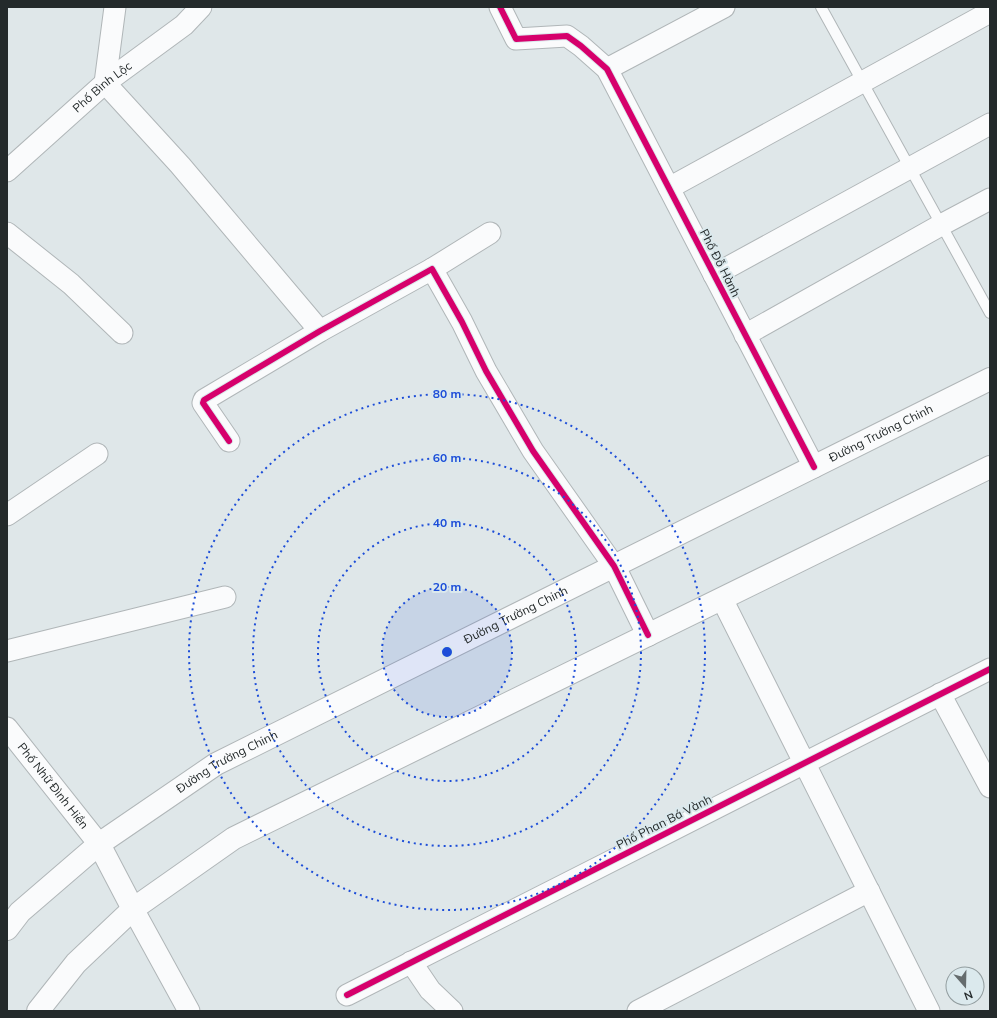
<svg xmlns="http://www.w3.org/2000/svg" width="997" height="1018" viewBox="0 0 997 1018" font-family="Mulish,sans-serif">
	<rect width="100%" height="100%" fill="#dfe7e9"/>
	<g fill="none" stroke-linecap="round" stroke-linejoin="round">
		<defs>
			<polyline id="service" points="821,7 990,313"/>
			<g id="minor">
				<polyline points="115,7 105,83 180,165 320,331"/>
				<polyline points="500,7 516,39 567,36 581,46 607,69 814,467"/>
				<polyline points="607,69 724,7"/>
				<path id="s1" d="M7,171L105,83L184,25L201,7"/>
				<polyline points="669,188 990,12"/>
				<polyline points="7,233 71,284 122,333"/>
				<polyline points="432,269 490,233"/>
				<polyline points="714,275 990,124"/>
				<polyline points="745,335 941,225 990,199"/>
				<polyline points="229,441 203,403 204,400 320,331 432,269 462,322 486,371 533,451 614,566"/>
				<polyline points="7,515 97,454"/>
				<polyline points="722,599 929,1011"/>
				<polyline points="7,651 225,597"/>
				<polyline points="940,694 990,787"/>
				<path id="s2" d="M7,728L99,844"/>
				<polyline points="133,909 189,1011"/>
				<polyline points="411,962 430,990 452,1011"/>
				<polyline points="347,995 990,669"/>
				<polyline points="638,1011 869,891"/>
			</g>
			<g id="tertiary">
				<polyline points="614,566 648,635"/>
				<polyline points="99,844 133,909"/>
			</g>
			<g id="secondary">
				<path id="s3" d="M7,929L20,912L99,844L216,764L990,379"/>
				<polyline points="38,1011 76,963 133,909 234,838 990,467"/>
			</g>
		</defs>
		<use href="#service" stroke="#b0b6b8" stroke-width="12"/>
		<use href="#minor" stroke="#b0b6b8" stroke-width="23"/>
		<use href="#tertiary" stroke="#b0b6b8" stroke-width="24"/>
		<use href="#secondary" stroke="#b0b6b8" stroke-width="24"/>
		<use href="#service" stroke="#fafbfc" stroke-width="10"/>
		<use href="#minor" stroke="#fafbfc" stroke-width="21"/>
		<use href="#tertiary" stroke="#fafbfc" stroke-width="22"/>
		<use href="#secondary" stroke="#fafbfc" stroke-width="22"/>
		<defs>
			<g id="cycleway">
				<polyline points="500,7 516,39 567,36 581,46 607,69 814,467"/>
				<polyline points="229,441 203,403 204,400 320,331 432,269 462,322 486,371 533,451 614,566 648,635"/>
				<polyline points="347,995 990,669"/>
			</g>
		</defs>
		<use href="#cycleway" stroke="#dbe9ed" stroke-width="8"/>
		<use href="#cycleway" stroke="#d6006c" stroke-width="6"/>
	</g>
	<circle cx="447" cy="652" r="65" fill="#1d4ed8" fill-opacity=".12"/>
	<g fill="none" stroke="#1d4ed8" stroke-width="2" stroke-dasharray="2 4">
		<circle cx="447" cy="652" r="65"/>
		<circle cx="447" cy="652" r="129"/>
		<circle cx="447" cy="652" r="194"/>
		<circle cx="447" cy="652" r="258"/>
	</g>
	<g text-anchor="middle" stroke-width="4" stroke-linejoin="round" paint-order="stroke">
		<g font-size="12" fill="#242a2b" stroke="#dbe9ed">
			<text dy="4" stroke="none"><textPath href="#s1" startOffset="127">Phố Bình Lộc</textPath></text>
			<text transform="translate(720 263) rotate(63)" y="4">Phố Đỗ Hành</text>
			<text dy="4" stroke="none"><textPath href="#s3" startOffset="1010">Đường Trường Chinh</textPath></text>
			<text dy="4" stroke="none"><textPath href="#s3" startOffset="602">Đường Trường Chinh</textPath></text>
			<text dy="4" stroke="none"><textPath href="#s3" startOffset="278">Đường Trường Chinh</textPath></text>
			<text dy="4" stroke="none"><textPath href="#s2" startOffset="74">Phố Nhữ Đình Hiền</textPath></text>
			<text transform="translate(664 822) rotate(-27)" y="4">Phố Phan Bá Vành</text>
		</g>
	</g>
	<circle cx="447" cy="652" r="6" fill="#1d4ed8" stroke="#dbe9ed" stroke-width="2"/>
	<g font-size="12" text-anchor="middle" font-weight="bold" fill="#1d4ed8" stroke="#dbe9ed" stroke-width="4" stroke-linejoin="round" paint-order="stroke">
		<text x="447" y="398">80 m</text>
		<text x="447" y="462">60 m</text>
		<text x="447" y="527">40 m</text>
		<text x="447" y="591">20 m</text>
	</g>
	<rect width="997" height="1018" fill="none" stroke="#242a2b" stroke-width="16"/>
	<g transform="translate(965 986) rotate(160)"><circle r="19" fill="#dbe9ed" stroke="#929d9f"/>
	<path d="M0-3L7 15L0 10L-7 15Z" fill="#656c6e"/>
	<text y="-6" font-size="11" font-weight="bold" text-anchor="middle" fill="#242a2b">N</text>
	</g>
</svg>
